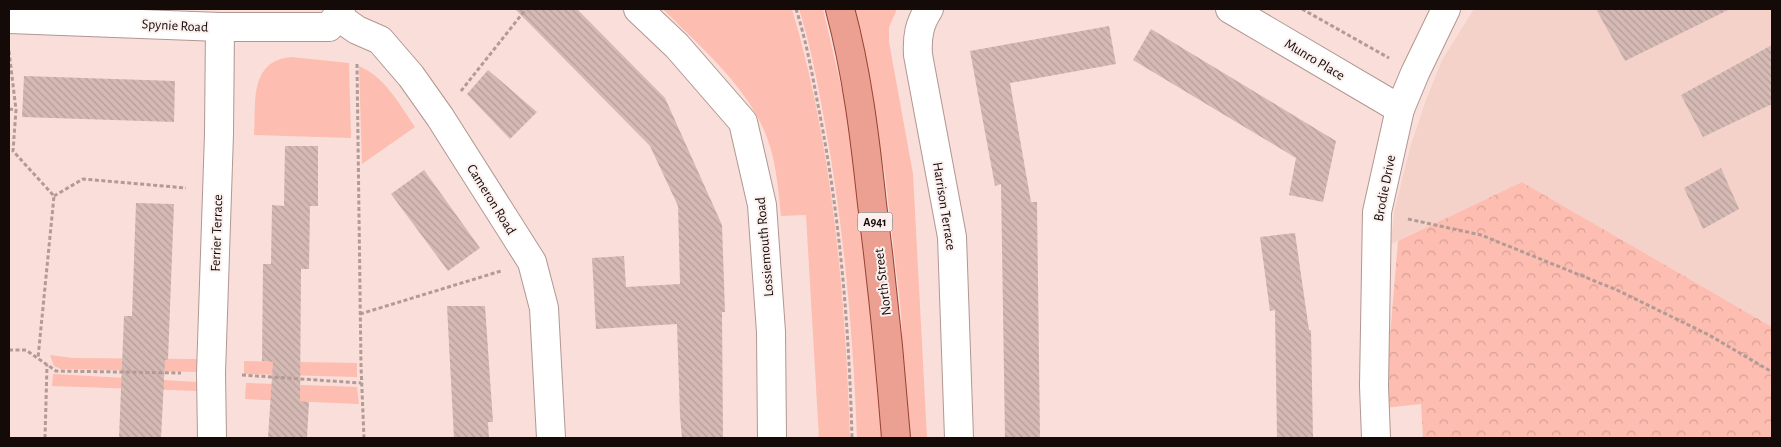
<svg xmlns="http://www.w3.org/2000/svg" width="1781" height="447" viewBox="0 0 1781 447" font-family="'Alegreya Sans',sans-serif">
	<defs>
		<pattern id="park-crowns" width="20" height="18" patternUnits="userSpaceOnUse" patternTransform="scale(1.25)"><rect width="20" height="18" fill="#fdbdb0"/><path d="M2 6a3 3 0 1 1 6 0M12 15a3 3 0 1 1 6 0" fill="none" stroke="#d8a196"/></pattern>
		<pattern id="building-back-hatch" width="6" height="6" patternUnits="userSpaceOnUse" patternTransform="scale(1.25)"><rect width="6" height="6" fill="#d4b9b4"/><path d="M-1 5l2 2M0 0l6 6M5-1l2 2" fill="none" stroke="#b59e99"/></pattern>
	</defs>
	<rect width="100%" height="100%" fill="#faded9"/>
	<polygon fill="#f4d1c9" points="1474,9 1772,9 1772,327 1522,182 1391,244 1394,212 1410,148 1425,103 1442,60"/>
	<g fill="#fdbdb0">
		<path d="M663,9H792C833,148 845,294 850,438H819L806,215L781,216C778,187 776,157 764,130C743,82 698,45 663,9Z"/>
		<path d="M799,9H823L857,155L878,355L881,438H857C853,332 844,228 825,124C818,86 811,46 799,9Z"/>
		<polygon points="854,9 897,9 889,27 889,42 913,174 927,438 906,438 901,312 885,174"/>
		<path d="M291,57L349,63L351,138L254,135C256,103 249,61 291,57Z"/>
		<path d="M359,66C386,78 399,104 415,127L362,164Z"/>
		<polygon points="50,355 73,358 198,359 199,372 61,369 54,366"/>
		<polygon points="244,361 357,363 357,377 244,374"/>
		<polygon points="53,374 198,382 198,391 52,386"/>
		<polygon points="246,383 357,387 359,404 245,399"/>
	</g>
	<polygon fill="url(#park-crowns)" points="1522,182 1772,327 1772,438 1423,438 1421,404 1384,408 1398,241"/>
	<g fill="url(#building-back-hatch)">
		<polygon points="515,9 577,9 665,98 722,225 725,312 722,312 723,438 682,438 680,415 677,324 596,329 592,258 624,256 626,287 680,284 678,206 650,146"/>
		<polygon points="1596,9 1730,9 1625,61"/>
		<polygon points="1109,26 1116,64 1010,83 1031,202 1037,202 1040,438 1005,438 1001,184 995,186 970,51"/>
		<polygon points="1151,29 1336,141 1323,202 1289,195 1296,158 1133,60"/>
		<polygon points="1772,45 1772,104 1703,137 1681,95"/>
		<polygon points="488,70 537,112 510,139 467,94"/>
		<polygon points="24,76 175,81 174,122 22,117"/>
		<polygon points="285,146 318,146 318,206 310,206 309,269 301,269 300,401 309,402 307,438 268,438 273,362 262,361 263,264 271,264 272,205 284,206"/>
		<polygon points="1721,168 1739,209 1703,229 1684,188"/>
		<polygon points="424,170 480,248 448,271 391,194"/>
		<polygon points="136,203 174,204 168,360 165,360 161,438 119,438 124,316 132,316"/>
		<polygon points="1295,233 1309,330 1311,330 1313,438 1277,438 1275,310 1270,311 1260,237"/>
		<polygon points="447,306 485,306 493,422 488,422 489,438 454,438"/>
	</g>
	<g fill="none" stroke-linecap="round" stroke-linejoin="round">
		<defs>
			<g id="street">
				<polyline points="341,9 337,16 357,30 380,40 411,76 440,117 532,262 544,308 551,438"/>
				<polyline points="638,9 677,46 743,122 762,205 771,332 772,438"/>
				<path d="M929,9C919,24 917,37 918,55L952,237L959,438"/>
				<polyline points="1230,9 1400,109"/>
				<polyline points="9,19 220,27 329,27 337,16"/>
				<polyline points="212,438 211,373 219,134 220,27"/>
				<polyline points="1376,438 1374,386 1377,212 1400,109 1415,73 1446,9"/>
			</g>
			<path id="primary" d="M840,9C857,72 865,138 872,204C882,282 890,360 896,438"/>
		</defs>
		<use href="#street" stroke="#b19791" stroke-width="30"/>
		<use href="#primary" stroke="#974233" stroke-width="30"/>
		<g stroke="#b29b97" stroke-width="3" stroke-dasharray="4 2.5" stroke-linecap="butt">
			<path d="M796,9C806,40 812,73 818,105C840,215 849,326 852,438"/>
			<polyline points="1302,9 1389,58"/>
			<polyline points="9,51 16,110 13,151 54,196 38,358"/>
			<polyline points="357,64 361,366 364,438"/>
			<polyline points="461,91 526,9"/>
			<polyline points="9,109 16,110"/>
			<polyline points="54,196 83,179 186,188"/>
			<polyline points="1408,219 1481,235 1617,290 1709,335 1772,372"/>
			<polyline points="360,314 501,271"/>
			<polyline points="9,350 26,350 56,371 181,373"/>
			<polyline points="242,375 361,383"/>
			<polyline points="45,438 47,365"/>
		</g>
		<use href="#street" stroke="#fff" stroke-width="28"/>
		<use href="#primary" stroke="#eba092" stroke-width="28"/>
	</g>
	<g text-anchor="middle" stroke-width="4" stroke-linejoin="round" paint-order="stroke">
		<rect fill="#fbf0ee" stroke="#59504e" stroke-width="1" x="857.5" y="212.5" width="35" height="19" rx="4"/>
		<g font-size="12" font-weight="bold" fill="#140b09">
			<text x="875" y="226">A941</text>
		</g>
		<g font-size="14" fill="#140b09" stroke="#fbf0ee">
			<text transform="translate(175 25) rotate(3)" y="5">Spynie Road</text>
			<text transform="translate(1315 59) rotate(31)" y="5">Munro Place</text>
			<text transform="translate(1384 188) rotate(-79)" y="5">Brodie Drive</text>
			<text transform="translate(492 199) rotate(58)" y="5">Cameron Road</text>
			<text transform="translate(945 206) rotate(81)" y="5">Harrison Terrace</text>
			<text transform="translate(216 233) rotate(-88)" y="5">Ferrier Terrace</text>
			<text transform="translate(764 247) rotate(-95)" y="5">Lossiemouth Road</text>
			<text transform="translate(882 282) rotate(-97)" y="5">North Street</text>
		</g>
	</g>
	<rect width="1781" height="447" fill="none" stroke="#140b09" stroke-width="20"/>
</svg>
